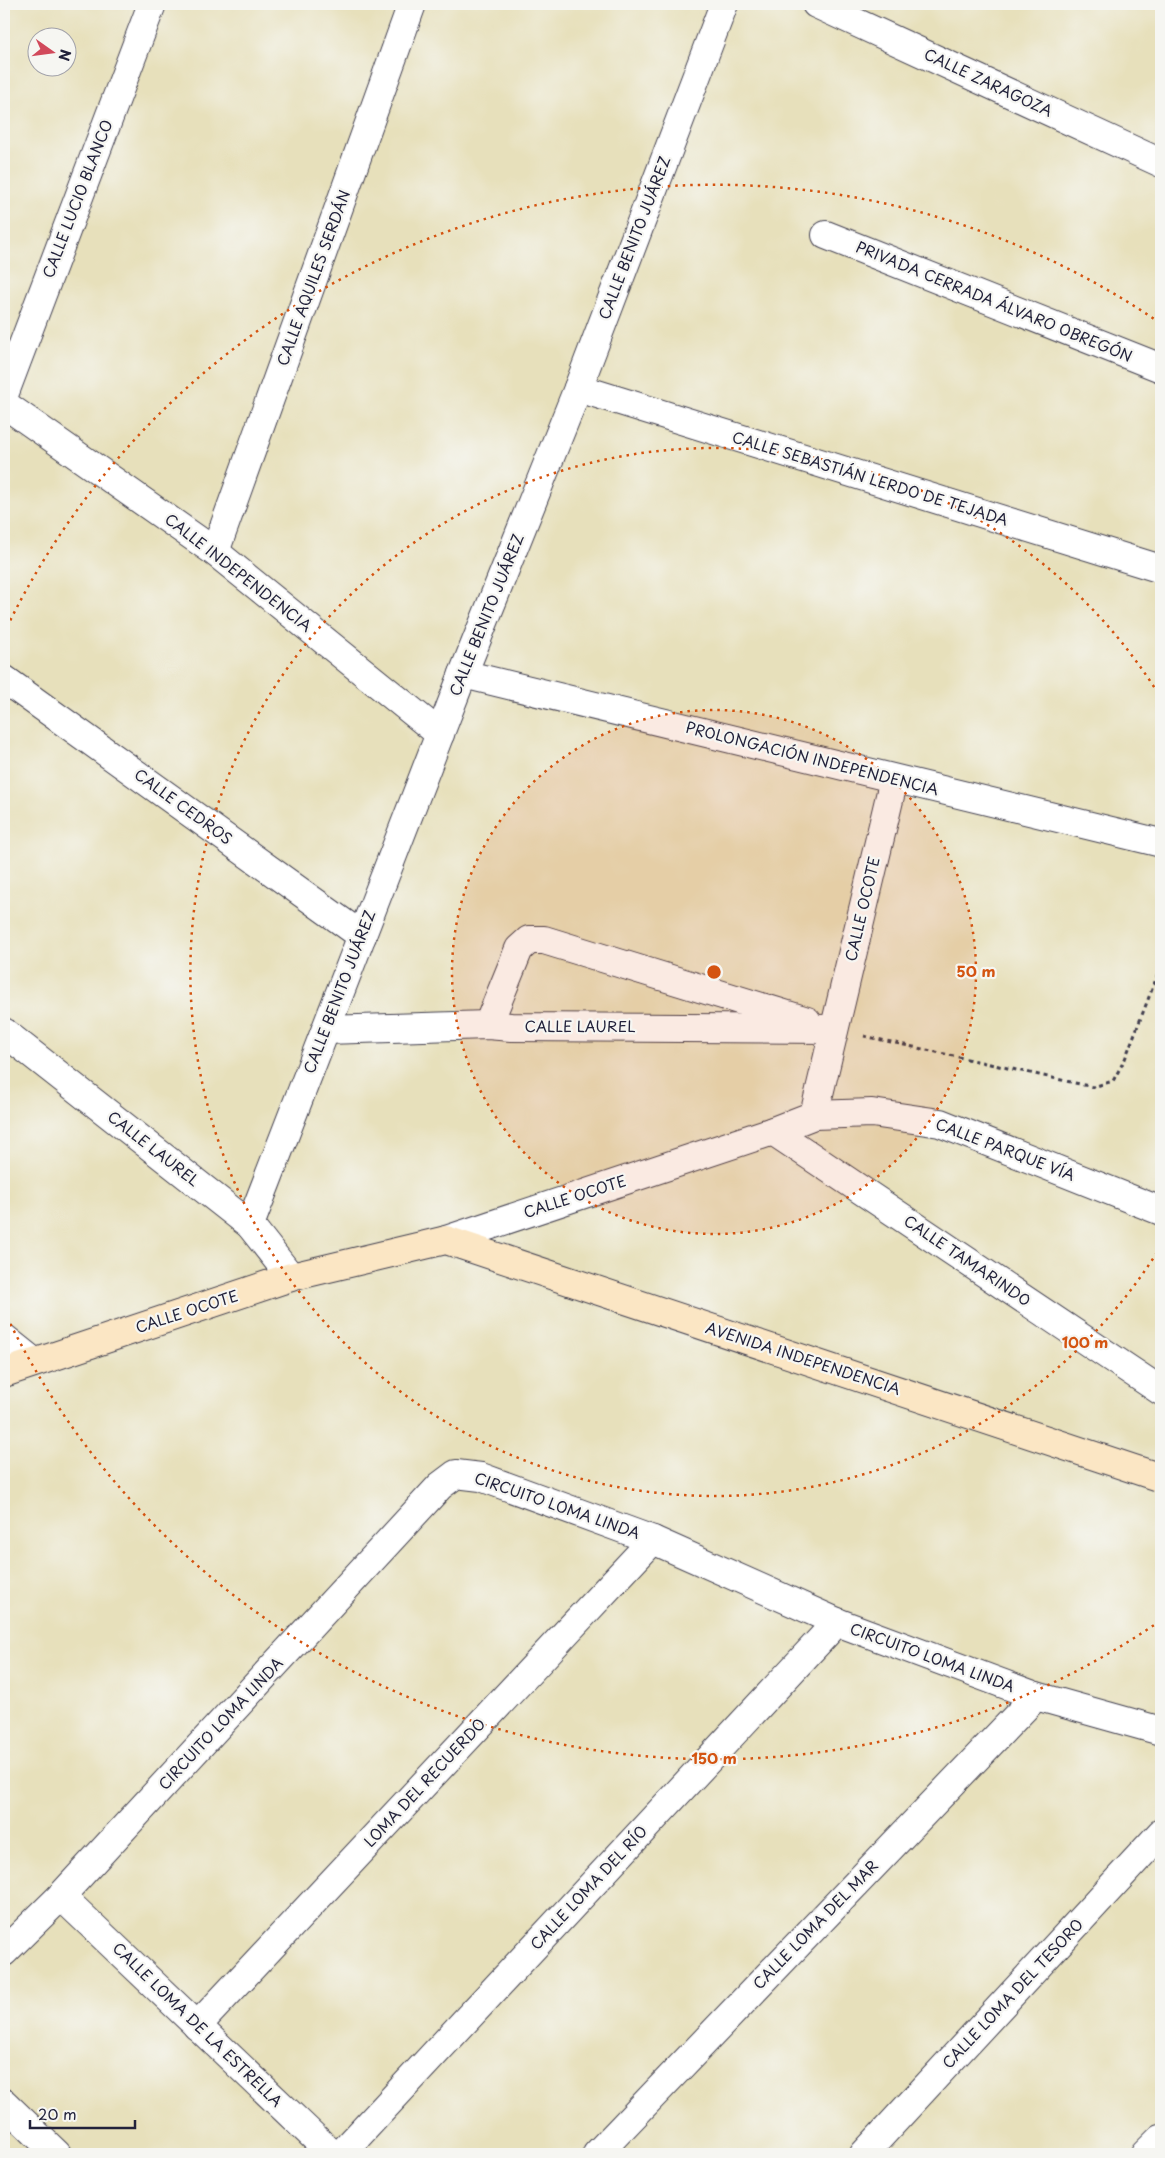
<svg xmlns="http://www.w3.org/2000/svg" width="1165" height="2158" viewBox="0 0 1165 2158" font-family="'Playpen Sans',sans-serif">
	<rect width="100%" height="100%" fill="#f6f6f2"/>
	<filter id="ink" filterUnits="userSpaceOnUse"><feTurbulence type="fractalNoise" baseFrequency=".02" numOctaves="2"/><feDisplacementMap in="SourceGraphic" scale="10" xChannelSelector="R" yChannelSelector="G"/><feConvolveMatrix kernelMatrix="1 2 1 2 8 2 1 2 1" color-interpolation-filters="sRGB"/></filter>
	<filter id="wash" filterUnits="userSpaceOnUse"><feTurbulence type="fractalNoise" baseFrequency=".0096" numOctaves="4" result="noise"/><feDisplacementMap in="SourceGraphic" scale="20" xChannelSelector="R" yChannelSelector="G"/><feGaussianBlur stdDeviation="1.12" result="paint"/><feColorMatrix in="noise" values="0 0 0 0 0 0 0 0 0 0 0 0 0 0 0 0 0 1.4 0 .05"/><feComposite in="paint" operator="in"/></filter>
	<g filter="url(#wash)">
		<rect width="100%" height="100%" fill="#e7e0bb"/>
	</g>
	<g filter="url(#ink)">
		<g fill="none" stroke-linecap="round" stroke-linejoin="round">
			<defs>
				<g id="street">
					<polyline points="816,4 1161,163"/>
					<polyline points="826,235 1161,368"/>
					<polyline points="578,388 1161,569"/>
					<polyline points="4,395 152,4"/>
					<polyline points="4,404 215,552 440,734"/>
					<polyline points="215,552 412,4"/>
					<polyline points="463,674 1161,843"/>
					<polyline points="4,679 362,936"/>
					<polyline points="488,1025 519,949 529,940 544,940 807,1021"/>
					<polyline points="326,1030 488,1025 511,1027 834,1029"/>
					<polyline points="4,1032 250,1225 291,1277"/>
					<polyline points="814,1115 894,779"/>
					<polyline points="773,1131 1161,1391"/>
					<polyline points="250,1225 463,674 578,388 724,4"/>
					<polyline points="446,1240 773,1131 814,1115 872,1113 940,1123 1161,1211"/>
					<polyline points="4,1338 34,1362"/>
					<polyline points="61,1896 332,2154"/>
					<polyline points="4,1952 61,1896 440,1486 456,1474 481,1477 653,1540 837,1622 1036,1696 1161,1731"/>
					<polyline points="197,2026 653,1540"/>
					<polyline points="4,2103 57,2154"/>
					<polyline points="341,2154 837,1622"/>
					<polyline points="597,2154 1036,1696"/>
					<polyline points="864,2154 1161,1833"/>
					<polyline points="1145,2154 1161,2138"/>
				</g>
				<polyline id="secondary" points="4,1373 291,1277 446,1240 1161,1478"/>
			</defs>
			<use href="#street" stroke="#403e4e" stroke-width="30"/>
			<use href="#secondary" stroke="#403e4e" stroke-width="30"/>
			<polyline stroke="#403e4e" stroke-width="3" stroke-dasharray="4 4" stroke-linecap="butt" points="864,1036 1093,1087 1113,1081 1125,1059 1161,966"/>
			<use href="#street" stroke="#fff" stroke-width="28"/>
			<use href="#secondary" stroke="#fbe6c4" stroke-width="28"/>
		</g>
	</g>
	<circle cx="714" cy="972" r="262" fill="#d45411" fill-opacity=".12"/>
	<g fill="none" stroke="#d45411" stroke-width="2.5" stroke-dasharray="2.5 5">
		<circle cx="714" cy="972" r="262"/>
		<path d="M1161 1246A524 524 0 1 1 1161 698"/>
		<path d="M1160 1621A787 787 0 0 1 7 1317M7 627A787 787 0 0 1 1160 323"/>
	</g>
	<g text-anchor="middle" stroke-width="4.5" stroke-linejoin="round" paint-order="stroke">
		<g font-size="15" fill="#22223b" stroke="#f6f6f2">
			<text transform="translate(988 83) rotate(25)" y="5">CALLE ZARAGOZA</text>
			<text transform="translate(78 199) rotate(-69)" y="5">CALLE LUCIO BLANCO</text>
			<text transform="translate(635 238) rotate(-69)" y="5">CALLE BENITO JUÁREZ</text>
			<text transform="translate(314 278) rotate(-70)" y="5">CALLE AQUILES SERDÁN</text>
			<text transform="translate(994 302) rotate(22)" y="5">PRIVADA CERRADA ÁLVARO OBREGÓN</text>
			<text transform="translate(870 479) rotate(17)" y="5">CALLE SEBASTIÁN LERDO DE TEJADA</text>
			<text transform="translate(238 573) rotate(38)" y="5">CALLE INDEPENDENCIA</text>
			<text transform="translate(487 615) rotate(-68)" y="5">CALLE BENITO JUÁREZ</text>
			<text transform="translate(812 759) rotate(14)" y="5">PROLONGACIÓN INDEPENDENCIA</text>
			<text transform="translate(183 807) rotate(36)" y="5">CALLE CEDROS</text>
			<text transform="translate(863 909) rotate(-77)" y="5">CALLE OCOTE</text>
			<text transform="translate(340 992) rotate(-69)" y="5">CALLE BENITO JUÁREZ</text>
			<text x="580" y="1032">CALLE LAUREL</text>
			<text transform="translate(153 1149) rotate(38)" y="5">CALLE LAUREL</text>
			<text transform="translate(1005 1150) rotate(21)" y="5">CALLE PARQUE VÍA</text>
			<text transform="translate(575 1197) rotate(-18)" y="5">CALLE OCOTE</text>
			<text transform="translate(967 1261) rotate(34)" y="5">CALLE TAMARINDO</text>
			<text transform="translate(187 1312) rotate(-18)" y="5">CALLE OCOTE</text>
			<text transform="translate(803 1359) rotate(18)" y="5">AVENIDA INDEPENDENCIA</text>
			<text transform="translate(557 1506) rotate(19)" y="5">CIRCUITO LOMA LINDA</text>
			<text transform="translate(932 1658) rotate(20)" y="5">CIRCUITO LOMA LINDA</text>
			<text transform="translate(221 1724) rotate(-47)" y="5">CIRCUITO LOMA LINDA</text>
			<text transform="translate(425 1783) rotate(-47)" y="5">LOMA DEL RECUERDO</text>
			<text transform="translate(589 1888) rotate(-47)" y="5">CALLE LOMA DEL RÍO</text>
			<text transform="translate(816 1925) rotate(-46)" y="5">CALLE LOMA DEL MAR</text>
			<text transform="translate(1013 1994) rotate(-47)" y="5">CALLE LOMA DEL TESORO</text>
			<text transform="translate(197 2025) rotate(44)" y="5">CALLE LOMA DE LA ESTRELLA</text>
		</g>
	</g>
	<circle cx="714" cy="972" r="8" fill="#d45411" stroke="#f6f6f2" stroke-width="2.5"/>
	<g font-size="15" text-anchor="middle" font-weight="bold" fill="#d45411" stroke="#f6f6f2" stroke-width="4.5" stroke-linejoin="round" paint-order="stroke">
		<text x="976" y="977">50 m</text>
		<text x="1085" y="1348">100 m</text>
		<text x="714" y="1764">150 m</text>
	</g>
	<rect width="1165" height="2158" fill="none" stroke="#f6f6f2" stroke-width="20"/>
	<g transform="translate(52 52) rotate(104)"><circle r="24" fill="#f6f6f2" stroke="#a1a1a9"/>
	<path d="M0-4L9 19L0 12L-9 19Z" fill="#d1495b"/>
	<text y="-8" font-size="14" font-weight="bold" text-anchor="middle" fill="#22223b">N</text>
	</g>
	<path d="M30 2120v8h105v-8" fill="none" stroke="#22223b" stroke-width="2.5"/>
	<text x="38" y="2120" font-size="15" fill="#22223b" stroke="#f6f6f2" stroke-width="4" paint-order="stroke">20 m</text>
</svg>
